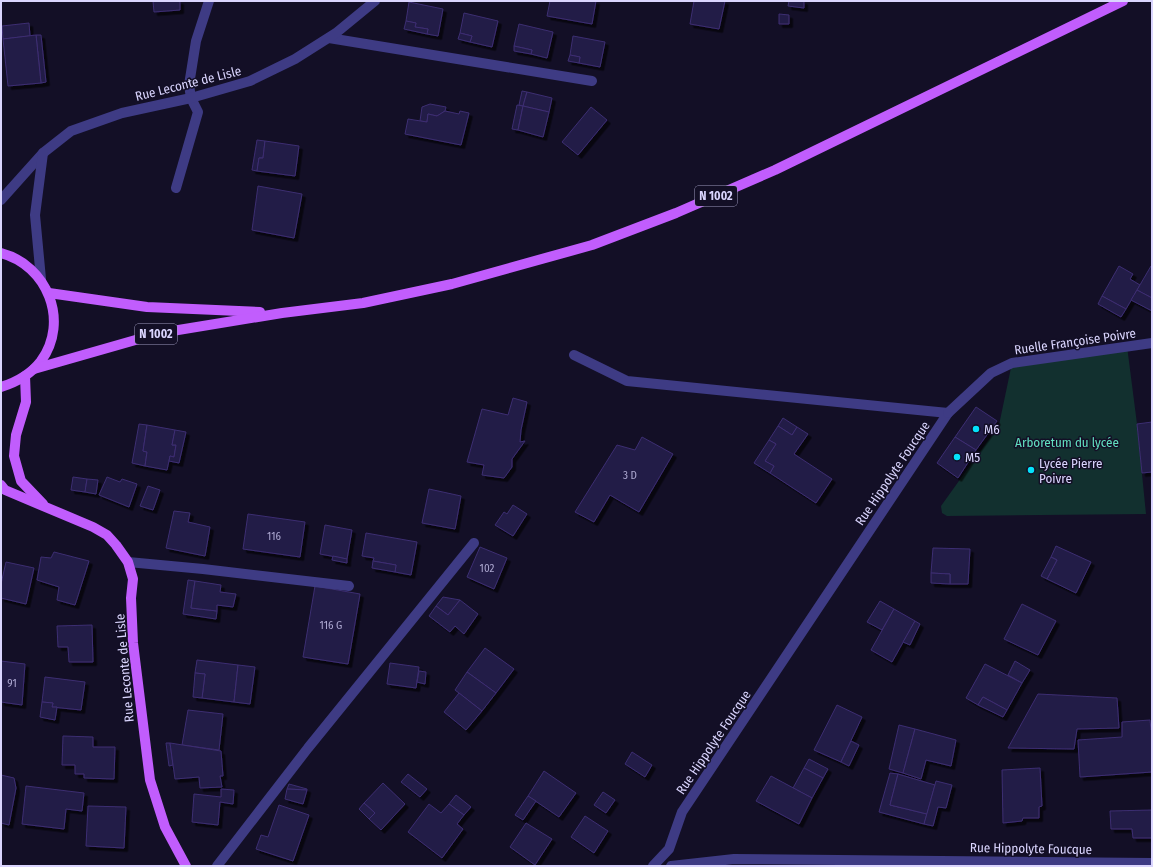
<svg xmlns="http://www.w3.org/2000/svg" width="1153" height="867" viewBox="0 0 1153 867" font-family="'Fira Sans Condensed',sans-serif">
	<defs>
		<filter id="shadow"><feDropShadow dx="3.5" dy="3.5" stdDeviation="0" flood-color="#0009"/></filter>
	</defs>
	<rect width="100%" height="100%" fill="#130f26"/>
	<polygon fill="#12302f" points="1127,346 1137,424 1146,514 947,516 942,513 941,506 999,425 1012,363"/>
	<g fill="#241c46" stroke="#3c2e72" filter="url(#shadow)">
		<polygon points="153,1 180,1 180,10 154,12"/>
		<polygon points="550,1 596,1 592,24 547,16"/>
		<polygon points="694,1 725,1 719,29 690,24"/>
		<polygon points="789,1 804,1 804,8 788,6"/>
		<polygon points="409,2 443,9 438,36 427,34 428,29 415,27 416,23 406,21"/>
		<polygon points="464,13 498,21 492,47 470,42 472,36 460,33"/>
		<polygon points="779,14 789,15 789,24 779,24"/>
		<polygon points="406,21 416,23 415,27 428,29 427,34 404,29"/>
		<polygon points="29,23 30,36 3,39 2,26"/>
		<polygon points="519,24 553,32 547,58 531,54 532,50 514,46"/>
		<polygon points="460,33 472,36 470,42 458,39"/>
		<polygon points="36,35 41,35 46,82 41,83"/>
		<polygon points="36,35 41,83 8,86 3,39"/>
		<polygon points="573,36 605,42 600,67 579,63 580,57 570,55"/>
		<polygon points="514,46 532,50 531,54 514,51"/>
		<polygon points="570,55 580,57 579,63 568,61"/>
		<polygon points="522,91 527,92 523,106 519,105"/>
		<polygon points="527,92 552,98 549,112 523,106"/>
		<polygon points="430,104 446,107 445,111 437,116 428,114 427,122 420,121 422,107"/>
		<polygon points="517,105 523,106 518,130 512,129"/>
		<polygon points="523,106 549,112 543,137 518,130"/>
		<polygon points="591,107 607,120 578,155 562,142"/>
		<polygon points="445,111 459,114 460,111 469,113 461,145 405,134 408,119 427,122 428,114 437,116"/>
		<polygon points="257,140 265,141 263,158 259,158 257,171 252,170"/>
		<polygon points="265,141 299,146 295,176 257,171 259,158 263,158"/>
		<polygon points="258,186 302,194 294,238 252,230"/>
		<polygon points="1119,266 1133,274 1130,279 1140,285 1126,309 1102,296"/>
		<polygon points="1151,266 1152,267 1152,298 1137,290"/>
		<polygon points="1137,290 1152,298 1152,311 1131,300"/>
		<polygon points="1102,296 1126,309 1121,317 1098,304"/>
		<polygon points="513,398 527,402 521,430 520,442 525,441 512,459 512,467 504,478 482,475 484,465 467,462 482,409 508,415"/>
		<polygon points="976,407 997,421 976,450 955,437"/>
		<polygon points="783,418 797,427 792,435 778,426"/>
		<polygon points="1152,422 1152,472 1142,473 1137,424"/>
		<polygon points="139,424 147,425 143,451 147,452 145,466 132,463"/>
		<polygon points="147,425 175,430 172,445 176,445 174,457 170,456 167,470 145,466 147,452 143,451"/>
		<polygon points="778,426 792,435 797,427 808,434 794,454 832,479 816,503 770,473 774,466 765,461 776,444 769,440"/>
		<polygon points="175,430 186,432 179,463 169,461 170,456 174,457 176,445 172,445"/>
		<polygon points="642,437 673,454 639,512 610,495 594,522 575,512 617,445 635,450"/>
		<polygon points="955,437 976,450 958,478 937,463"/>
		<polygon points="769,440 776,444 765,461 774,466 770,473 754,463"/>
		<polygon points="73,477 87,479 85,492 71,490"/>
		<polygon points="107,477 120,482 122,479 137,484 129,507 99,495"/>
		<polygon points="87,479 98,480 96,494 85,492"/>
		<polygon points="148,486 160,490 153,510 140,506"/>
		<polygon points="429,489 461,496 455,529 422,523"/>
		<polygon points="513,505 527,514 513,536 495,525 504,512 507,514"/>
		<polygon points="174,511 190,513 188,522 210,527 205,556 166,548"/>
		<polygon points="248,514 305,522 300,557 243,549"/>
		<polygon points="325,525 352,530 347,559 320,554"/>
		<polygon points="366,533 417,542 411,575 395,572 396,565 373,561 374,558 362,556"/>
		<polygon points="1056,546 1091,562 1076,593 1047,579 1057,560 1051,557"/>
		<polygon points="480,547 507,558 494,589 467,577"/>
		<polygon points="933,548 970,549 968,584 950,584 950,574 931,573"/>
		<polygon points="54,552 89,561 75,605 57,600 59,587 37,580 41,557 51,558"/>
		<polygon points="333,556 347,559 347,563 332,560"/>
		<polygon points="1051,557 1057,560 1047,579 1041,576"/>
		<polygon points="373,561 396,565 395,572 372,568"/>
		<polygon points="6,562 34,568 26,604 1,598 1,584"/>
		<polygon points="931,573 950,574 950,584 931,583"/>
		<polygon points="188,580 195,581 191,608 217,611 216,619 183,614"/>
		<polygon points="195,581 221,585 220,592 236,594 233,607 217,605 217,611 191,608"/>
		<polygon points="315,586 360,594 348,664 303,657"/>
		<polygon points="443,597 460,600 448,615 436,606"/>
		<polygon points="460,600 478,614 464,634 455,626 450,632 429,616 436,606 448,615"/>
		<polygon points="880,601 894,609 882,630 867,622"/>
		<polygon points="1022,604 1056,621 1038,655 1004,639"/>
		<polygon points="894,609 915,621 892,662 871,650"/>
		<polygon points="915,621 920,624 910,645 903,642"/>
		<polygon points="92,625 93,662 69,662 68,647 58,647 57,626"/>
		<polygon points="485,648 514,669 496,693 467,672"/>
		<polygon points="197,660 238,665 234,702 202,698 205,674 195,673"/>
		<polygon points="1,661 25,664 22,705 1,702"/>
		<polygon points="1015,661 1030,670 1022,683 1008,675"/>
		<polygon points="390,663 419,667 416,688 387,684"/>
		<polygon points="985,664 1022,683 1007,710 983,697 978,705 966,698"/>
		<polygon points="238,665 255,667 250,704 234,702"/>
		<polygon points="419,671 426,672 425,684 417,682"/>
		<polygon points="467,672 496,693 482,711 455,690"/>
		<polygon points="195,673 205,674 202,698 193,697"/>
		<polygon points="45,677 85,682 81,710 52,707 53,703 42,702"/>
		<polygon points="459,693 482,711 466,730 444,712"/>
		<polygon points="1038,694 1117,698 1119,728 1077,729 1074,749 1008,748"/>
		<polygon points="983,697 1007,710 1003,717 978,705"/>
		<polygon points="42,702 53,703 52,707 57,707 55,720 40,717"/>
		<polygon points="837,705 862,717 841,762 814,750"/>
		<polygon points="188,710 223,714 219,750 182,745"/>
		<polygon points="1150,720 1151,730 1152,730 1152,772 1080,777 1078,740 1122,737 1122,722"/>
		<polygon points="899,725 915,729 903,773 889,769"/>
		<polygon points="915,729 956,740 951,766 926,760 921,779 903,773"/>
		<polygon points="63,736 93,737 93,747 115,747 114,779 84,778 84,774 75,774 75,765 62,765"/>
		<polygon points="851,741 859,745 849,766 841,762"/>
		<polygon points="166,743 170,743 173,765 169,766"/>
		<polygon points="170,743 221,751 223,776 220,776 222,787 200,788 199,777 175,779"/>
		<polygon points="632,752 652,765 645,777 625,764"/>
		<polygon points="809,759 828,769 823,778 804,768"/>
		<polygon points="804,768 823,778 812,798 793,788"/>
		<polygon points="1040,768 1042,806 1039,807 1039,818 1023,818 1022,821 1003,823 1002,770"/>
		<polygon points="544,771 576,793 559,817 528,796"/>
		<polygon points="890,773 898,774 890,805 927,814 924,824 879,812"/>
		<polygon points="408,774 427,789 420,797 401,782"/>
		<polygon points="898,774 935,785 927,814 890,805"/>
		<polygon points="1,775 14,778 16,788 9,825 1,823"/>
		<polygon points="771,776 812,798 799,824 756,801"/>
		<polygon points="936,781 952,785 946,808 938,807 933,826 924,824"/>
		<polygon points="383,783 405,804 381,830 369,819 375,813 364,803"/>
		<polygon points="289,784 307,789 307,790 287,789"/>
		<polygon points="26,786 84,793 82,811 66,809 64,829 22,824"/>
		<polygon points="221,789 234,790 233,804 220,802 218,825 192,822 194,794 221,797"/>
		<polygon points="287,789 307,790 303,804 285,799"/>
		<polygon points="603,792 615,800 606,813 594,805"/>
		<polygon points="456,795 471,807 464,815 449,804"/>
		<polygon points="528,796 536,801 523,820 515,815"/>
		<polygon points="364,803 375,813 369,819 359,809"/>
		<polygon points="429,804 441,813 449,804 464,815 457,824 463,829 442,858 408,832"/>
		<polygon points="279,805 309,815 293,861 256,849 261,835 268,837"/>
		<polygon points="88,806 126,807 124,848 86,846"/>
		<polygon points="1152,810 1152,838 1133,838 1132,829 1111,829 1110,811"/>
		<polygon points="585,816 608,831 594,853 571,837"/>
		<polygon points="526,823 552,839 535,865 510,847"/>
	</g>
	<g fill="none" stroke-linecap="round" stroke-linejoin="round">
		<g stroke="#3e3b84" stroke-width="10">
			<polyline points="329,38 592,81"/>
			<polyline points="176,188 198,112 191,98 189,85 196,41 209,1"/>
			<polyline points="1,200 43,153 71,131 122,113 191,98 250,81 295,59 336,33 375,1"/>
			<polyline points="41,279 35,215 43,153"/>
			<polyline points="574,355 627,381 948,413 682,812 669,849 653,866"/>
			<polyline points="948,413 991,373 1012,363 1152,343"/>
			<polyline points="128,562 203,569 349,586"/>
			<polyline points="217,866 308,748 474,543"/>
			<polyline points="671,866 734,859 1152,863"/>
		</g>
		<g stroke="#c15dfd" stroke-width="10">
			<path d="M1,253C47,265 70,321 41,361C31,374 17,382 1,387"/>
			<polyline points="49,293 147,307 260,312"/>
			<polyline points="34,369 160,333 282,313 363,303 452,284 592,245 676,213 775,170 1123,1"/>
			<polyline points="25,376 26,402 16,435 14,456 21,481 43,504"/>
			<polyline points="1,485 5,490 93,527 107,535 116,545 128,562 133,579 131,598 133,643 150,780 165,827 186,866"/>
		</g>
	</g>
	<g fill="#04e2fb" stroke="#130f26" stroke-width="1.5">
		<circle cx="976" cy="429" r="4"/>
		<circle cx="957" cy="457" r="4"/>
		<circle cx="1031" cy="470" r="4"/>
	</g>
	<g text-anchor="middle" stroke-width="3" stroke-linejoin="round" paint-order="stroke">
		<g font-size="11" fill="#aca7d0">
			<text x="630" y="479">3 D</text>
			<text x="274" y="540">116</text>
			<text x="487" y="572">102</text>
			<text x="331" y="629">116 G</text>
			<text x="12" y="687">91</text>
		</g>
		<g fill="#130f26" stroke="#9e9abd" stroke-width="1">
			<rect x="695" y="186" width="42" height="20" rx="3"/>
			<rect x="135" y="324" width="42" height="20" rx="3"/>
		</g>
		<g font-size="12" font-weight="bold" fill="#dad5fe">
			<text x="716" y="200">N 1002</text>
			<text x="156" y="338">N 1002</text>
		</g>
		<g font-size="13" fill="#dad5fe" stroke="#130f26">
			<text transform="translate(188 83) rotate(-14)" y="5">Rue Leconte de Lisle</text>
			<text transform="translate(1075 341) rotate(-8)" y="5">Ruelle Françoise Poivre</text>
			<text transform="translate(892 473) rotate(-56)" y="5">Rue Hippolyte Foucque</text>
			<text transform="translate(124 668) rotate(-95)" y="5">Rue Leconte de Lisle</text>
			<text transform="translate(713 742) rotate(-56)" y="5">Rue Hippolyte Foucque</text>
			<text transform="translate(1031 848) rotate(1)" y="5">Rue Hippolyte Foucque</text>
		</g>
		<g font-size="13" fill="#dad5fe" stroke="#130f26" text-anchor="start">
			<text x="984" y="434">M6</text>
			<text x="965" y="462">M5</text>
			<text x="1039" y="468">Lycée Pierre<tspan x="1039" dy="15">Poivre</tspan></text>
		</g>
		<g font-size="13" fill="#61debf" stroke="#130f26">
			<text x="1067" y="447">Arboretum du lycée</text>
		</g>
	</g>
	<rect width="1153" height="867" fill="none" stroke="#dad5fe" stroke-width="4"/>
</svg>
